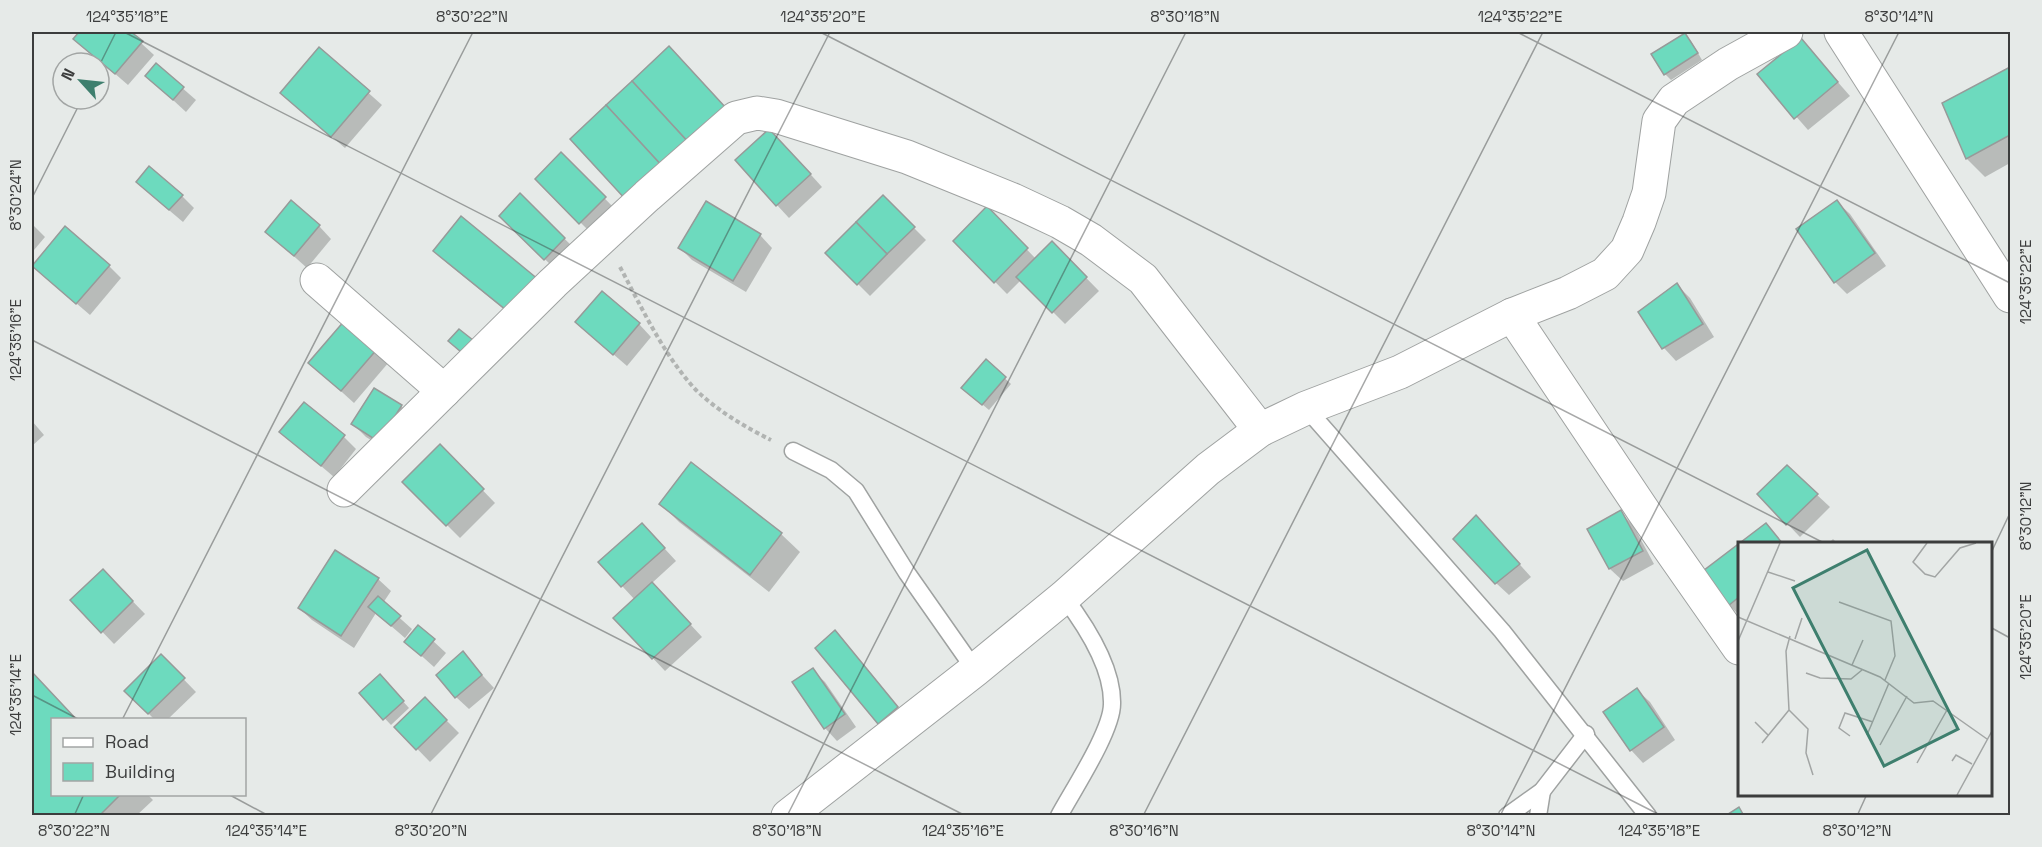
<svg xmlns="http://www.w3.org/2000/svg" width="2042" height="847" viewBox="0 0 2042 847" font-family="'Space Grotesk',sans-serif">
	<rect width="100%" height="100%" fill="#e6eae8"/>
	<g fill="#0003">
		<polygon points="81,32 129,32 154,55 128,85 75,39"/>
		<polygon points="1685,35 1691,41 1702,60 1671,80 1665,74"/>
		<polygon points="1801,40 1850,96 1808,130 1760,75"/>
		<polygon points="319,49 382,105 345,148 295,105"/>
		<polygon points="156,65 196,100 186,112 147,76"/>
		<polygon points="2010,69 2010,163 1985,177 1967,159 1944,104"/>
		<polygon points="782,143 822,187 789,218 777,205"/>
		<polygon points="561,154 617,211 593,235 537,179"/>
		<polygon points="150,194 182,196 194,208 183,222"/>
		<polygon points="520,195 577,251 557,271 501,216"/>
		<polygon points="883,197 926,240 870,296 827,253"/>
		<polygon points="1837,202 1850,214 1886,266 1847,294 1835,282"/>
		<polygon points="987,208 1036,259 1052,243 1099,291 1065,324 1021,280 1007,294 955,241"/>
		<polygon points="461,218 525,326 447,263 435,250"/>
		<polygon points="32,224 45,237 34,250 32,248"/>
		<polygon points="319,226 331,239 307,268 267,232"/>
		<polygon points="760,235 772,248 746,292 692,260 680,248"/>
		<polygon points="33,266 109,266 121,278 90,315"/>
		<polygon points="1677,285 1690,298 1714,337 1676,361 1664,348 1640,312"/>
		<polygon points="345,322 389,362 354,403 310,363"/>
		<polygon points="639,324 651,337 627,366 590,334"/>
		<polygon points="986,361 1011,384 989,410 969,393"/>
		<polygon points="401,406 414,419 392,453 366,437 353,424"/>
		<polygon points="32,421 44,435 32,446"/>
		<polygon points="281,432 343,436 356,449 334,477"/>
		<polygon points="440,446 495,503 460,538 404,482"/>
		<polygon points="691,464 781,534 800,552 769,592 679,522 661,504"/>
		<polygon points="1787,467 1830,507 1800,537 1759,494"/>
		<polygon points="1620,512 1633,525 1654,564 1623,581 1610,569 1589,529"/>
		<polygon points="1488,529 1531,577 1509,595 1496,583"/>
		<polygon points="654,537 676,561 652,583 702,637 665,671 615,618 635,600 600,562"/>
		<polygon points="1833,539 1838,544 1828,544"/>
		<polygon points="1739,545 1739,615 1729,605"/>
		<polygon points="378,579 391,591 383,603 412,629 405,638 376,613 354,648 312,620 299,608"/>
		<polygon points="115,583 145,614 114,644 72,600"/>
		<polygon points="418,627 446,653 434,667 406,642"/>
		<polygon points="847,645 909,720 892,735 880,723"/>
		<polygon points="463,654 494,688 469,709 456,697"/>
		<polygon points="161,656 196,692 167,720 155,720 126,691"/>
		<polygon points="812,670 825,682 856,727 837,741 825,728"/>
		<polygon points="32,674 47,689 52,720 52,794 147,794 153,800 136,816 36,816 32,811"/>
		<polygon points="380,676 409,708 391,725 361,693"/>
		<polygon points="1637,690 1650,702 1675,740 1643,763 1631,750"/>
		<polygon points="425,699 459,733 430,762 396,727"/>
	</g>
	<g fill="#6ddabe" stroke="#979a99" stroke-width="1.5">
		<polygon points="79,32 131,32 143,41 115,74 73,39"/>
		<polygon points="1685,33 1698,53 1664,75 1651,54"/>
		<polygon points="1801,38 1838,82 1794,119 1757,74"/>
		<polygon points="669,46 726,108 689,143 632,81"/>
		<polygon points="319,47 370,91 331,137 280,93"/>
		<polygon points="156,63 184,87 173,100 145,76"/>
		<polygon points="2010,67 2010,135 1966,159 1942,103"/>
		<polygon points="632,81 689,143 663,167 606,105"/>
		<polygon points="606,105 663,167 627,201 570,139"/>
		<polygon points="769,129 811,174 776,206 735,160"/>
		<polygon points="561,152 606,197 579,224 535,179"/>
		<polygon points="149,166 183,195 169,210 136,182"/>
		<polygon points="520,193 565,238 544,260 499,216"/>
		<polygon points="883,195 915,227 887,254 856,222"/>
		<polygon points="291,200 320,225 294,256 265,232"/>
		<polygon points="1837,200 1875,253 1834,283 1796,229"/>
		<polygon points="706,201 761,234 733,281 678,248"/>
		<polygon points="987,206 1028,248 994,283 953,241"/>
		<polygon points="461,216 539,280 511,314 433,251"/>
		<polygon points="856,222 887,254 857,285 825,253"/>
		<polygon points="65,226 110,265 76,304 32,266"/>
		<polygon points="1052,241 1087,277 1052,313 1016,277"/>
		<polygon points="1677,283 1703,324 1662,349 1638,312"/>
		<polygon points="602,291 640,323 613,355 575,322"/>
		<polygon points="345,320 378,348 341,391 308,363"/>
		<polygon points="459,329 478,344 467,357 448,341"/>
		<polygon points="986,359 1006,377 982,405 961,388"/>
		<polygon points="374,388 402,405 379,442 351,424"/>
		<polygon points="304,402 345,435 321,466 279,432"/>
		<polygon points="440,444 484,489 446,526 402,482"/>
		<polygon points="691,462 782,533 750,575 659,504"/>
		<polygon points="1787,465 1818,494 1786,525 1757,494"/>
		<polygon points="1621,510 1643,551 1609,569 1587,529"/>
		<polygon points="1476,515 1520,564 1495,584 1453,539"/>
		<polygon points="642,523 665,548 621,587 598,562"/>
		<polygon points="1766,523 1783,544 1739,544 1739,597 1728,606 1703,571"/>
		<polygon points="335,550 379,578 341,636 298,608"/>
		<polygon points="103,569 133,601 101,633 70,600"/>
		<polygon points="652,582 691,624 652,659 613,618"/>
		<polygon points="378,596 401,616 391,626 368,607"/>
		<polygon points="418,625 435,639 421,656 404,642"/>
		<polygon points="835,630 898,707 878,724 815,648"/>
		<polygon points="463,651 482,675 455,698 436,675"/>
		<polygon points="161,654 185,678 148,714 124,691"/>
		<polygon points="813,668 845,714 824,729 792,682"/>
		<polygon points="32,672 77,720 52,720 52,794 121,794 99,816 34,816 32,813"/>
		<polygon points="380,674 404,701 383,720 359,693"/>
		<polygon points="1637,688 1664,727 1630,751 1603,712"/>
		<polygon points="425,697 447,720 416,750 394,727"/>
		<polygon points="1739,807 1744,816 1725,816"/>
	</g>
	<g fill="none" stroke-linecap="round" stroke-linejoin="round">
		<defs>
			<g id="lane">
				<polyline points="1306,408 1502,631 1648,816"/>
				<polyline points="793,451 831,470 856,491 907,573 975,670"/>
				<path d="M1059,816C1073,790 1112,731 1112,704C1113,667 1086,626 1064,597"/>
				<polyline points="1507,816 1542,791 1586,734"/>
				<polyline points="1538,816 1542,791"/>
			</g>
			<g id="street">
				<polyline points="1841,32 2010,296"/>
				<polyline points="317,280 444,391"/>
				<polyline points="1512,315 1644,512 1739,648"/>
				<polyline points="344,490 553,283 647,196 736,118 757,113 776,116 907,157 1013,200 1060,222 1091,240 1143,279 1260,430"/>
				<polyline points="788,816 975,670 1064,597 1208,469 1260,430 1306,408 1400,372 1512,315 1568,293 1605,274 1627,250 1639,222 1649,193 1659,121 1674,100 1728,64 1786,32"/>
			</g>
		</defs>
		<use href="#lane" stroke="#9fa2a1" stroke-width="19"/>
		<use href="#street" stroke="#9fa2a1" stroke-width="35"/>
		<path stroke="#b1b4b2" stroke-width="4" stroke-dasharray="4.5 3" stroke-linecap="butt" d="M620,267C642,308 663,354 695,389C716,410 745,427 771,440"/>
		<use href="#lane" stroke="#fff" stroke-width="16"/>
		<use href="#street" stroke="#fff" stroke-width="33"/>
	</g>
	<path fill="none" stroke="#3c3d3d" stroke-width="1.5" stroke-opacity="0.45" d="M124,32L1662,816M820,32L1826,544M1517,32L2010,283M99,66L116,32M32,198L82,99M32,340L966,816M1990,555L2010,513M1990,627L2010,638M32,695L80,720M122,720L473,32M228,794L269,816M74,816L84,794M430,816L830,32M787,816L1186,32M1143,816L1543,32M1500,816L1899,32M1857,816L1867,794"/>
	<g transform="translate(1738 542)">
		<rect width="254" height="254" fill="#e6eae8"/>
		<path fill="none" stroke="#a2a5a4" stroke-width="1.5" d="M189,1L175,20L187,32L197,35L222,6L238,1M30,30L57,39M101,60L153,79L157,114L147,138M0,75L142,135L176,161L195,159L249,197M57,97L64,76M0,99L42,1M114,123L125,98M68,131L82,136L113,137L124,128M51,168L70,187L68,211L75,233M17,180L30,193M129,193L151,141M112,194L101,186L107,171L135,180M24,201L51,168L48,109L52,94M142,203L169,154M214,219L218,213L234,222M179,221L209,168M219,253L254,189"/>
		<path fill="#3e7f6e" fill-opacity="0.15" stroke="#3e7f6e" stroke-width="3" d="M129,8L220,187L146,224L55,46Z"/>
		<rect width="254" height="254" fill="none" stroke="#3c3d3d" stroke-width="3"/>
	</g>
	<rect width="2042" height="847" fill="none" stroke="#e6eae8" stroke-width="66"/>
	<rect x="51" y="718" width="195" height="78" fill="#e6eae8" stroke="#a2a5a4" stroke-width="1.5"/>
	<rect x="63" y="738" width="30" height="9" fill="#ffffff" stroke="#a2a5a4" stroke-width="1.5"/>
	<text x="105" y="748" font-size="18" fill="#3c3d3d">Road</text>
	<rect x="63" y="763" width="30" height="18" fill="#6ddabe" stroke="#a2a5a4" stroke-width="1.5"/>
	<text x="105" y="778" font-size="18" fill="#3c3d3d">Building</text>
	<g transform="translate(81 81) rotate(297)"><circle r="28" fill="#e6eae8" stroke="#a2a5a4" stroke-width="1.5"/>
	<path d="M0-4.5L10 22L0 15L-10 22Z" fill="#3e7f6e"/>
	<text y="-9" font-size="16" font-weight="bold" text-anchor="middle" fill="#3c3d3d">N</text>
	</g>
	<rect x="33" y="33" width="1976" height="781" fill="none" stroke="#3c3d3d" stroke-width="2"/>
	<g font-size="15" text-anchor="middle" fill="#3c3d3d">
		<text x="127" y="22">124°35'18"E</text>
		<text x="472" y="22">8°30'22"N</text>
		<text x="823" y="22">124°35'20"E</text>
		<text x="1185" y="22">8°30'18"N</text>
		<text x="1520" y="22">124°35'22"E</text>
		<text x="1899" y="22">8°30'14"N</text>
		<text transform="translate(16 195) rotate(-90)" y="5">8°30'24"N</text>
		<text transform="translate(2026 282) rotate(-90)" y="5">124°35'22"E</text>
		<text transform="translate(16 340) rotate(-90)" y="5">124°35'16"E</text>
		<text transform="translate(2026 516) rotate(-90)" y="5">8°30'12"N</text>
		<text transform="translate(2026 637) rotate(-90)" y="5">124°35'20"E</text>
		<text transform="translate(16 695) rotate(-90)" y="5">124°35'14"E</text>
		<text x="74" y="836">8°30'22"N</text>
		<text x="266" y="836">124°35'14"E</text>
		<text x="431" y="836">8°30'20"N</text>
		<text x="787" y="836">8°30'18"N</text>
		<text x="963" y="836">124°35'16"E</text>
		<text x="1144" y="836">8°30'16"N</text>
		<text x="1501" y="836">8°30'14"N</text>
		<text x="1659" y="836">124°35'18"E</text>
		<text x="1857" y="836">8°30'12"N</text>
	</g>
</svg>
